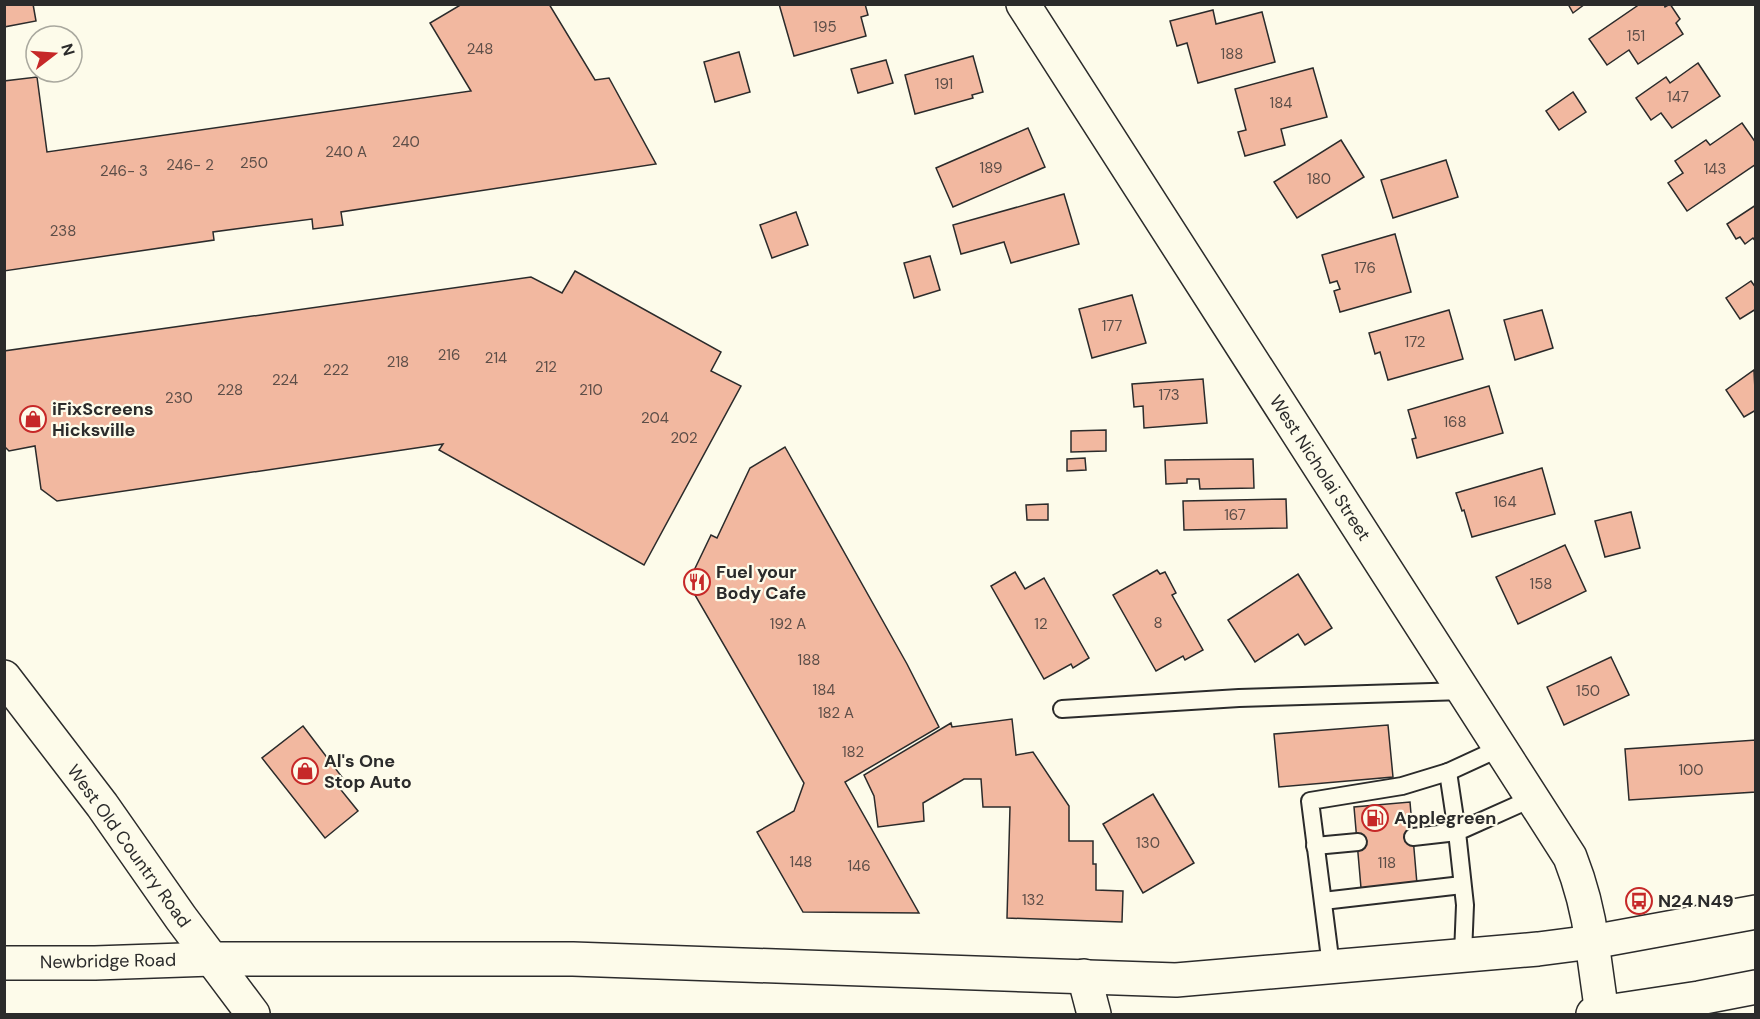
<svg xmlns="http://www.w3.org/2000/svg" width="1760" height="1019" viewBox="0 0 1760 1019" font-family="'DM Sans',sans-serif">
	<rect width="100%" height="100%" fill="#fdfbea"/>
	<g fill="#f2b8a0" stroke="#2b2b2b" stroke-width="1.5">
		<polygon points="4,4 33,4 36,21 4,27"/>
		<polygon points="462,4 549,4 595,80 609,78 656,164 341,212 343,225 313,229 312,219 213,232 214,240 4,271 4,81 37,77 47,152 471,91 430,23"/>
		<polygon points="779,4 865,4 868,15 861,17 866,36 794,56"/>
		<polygon points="1568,4 1585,4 1573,13"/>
		<polygon points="1640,4 1664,4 1665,7 1670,4 1680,19 1676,23 1683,34 1638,64 1629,50 1607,65 1589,39"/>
		<polygon points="1213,10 1216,24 1262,12 1275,62 1198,83 1187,43 1177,46 1170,21"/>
		<polygon points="739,52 750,92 715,102 704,62"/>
		<polygon points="973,56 983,92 972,95 973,98 915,114 905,75"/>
		<polygon points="886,60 893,83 858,93 851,69"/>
		<polygon points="1698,63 1720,96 1672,128 1661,113 1651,120 1636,98 1666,77 1670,83"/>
		<polygon points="1313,68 1327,117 1281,129 1285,145 1245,156 1238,132 1246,130 1235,89"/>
		<polygon points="1573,92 1586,112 1559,130 1546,111"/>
		<polygon points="1742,123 1756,143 1756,164 1687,211 1668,183 1683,173 1675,161 1706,140 1710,145"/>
		<polygon points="1028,128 1045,167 953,207 936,168"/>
		<polygon points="1341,140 1364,177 1297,218 1274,182"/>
		<polygon points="1446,160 1458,197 1393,218 1381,180"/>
		<polygon points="1064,194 1079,244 1011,263 1004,242 961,254 953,225"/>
		<polygon points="1756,205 1756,242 1753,238 1745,244 1740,237 1736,239 1727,224"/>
		<polygon points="796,212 808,245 772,258 760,225"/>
		<polygon points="1395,234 1411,292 1340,312 1334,291 1340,289 1337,281 1330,283 1322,255"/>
		<polygon points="930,256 940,290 914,298 904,263"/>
		<polygon points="575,271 721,352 711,371 741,386 644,565 439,450 443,444 57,501 41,489 35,446 9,451 4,446 4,351 531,277 562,293"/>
		<polygon points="1751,281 1756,288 1756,309 1740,319 1726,298"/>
		<polygon points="1132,295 1146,343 1092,358 1079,309"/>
		<polygon points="1449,310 1463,359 1388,380 1380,352 1375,354 1369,333"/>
		<polygon points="1542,310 1553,348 1515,360 1504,320"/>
		<polygon points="1754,370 1756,410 1744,417 1726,390"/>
		<polygon points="1203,379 1207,423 1144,428 1143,406 1134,407 1132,384"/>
		<polygon points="1489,386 1503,433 1417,458 1412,439 1416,438 1408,410"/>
		<polygon points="1106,430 1106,451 1071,452 1071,431"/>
		<polygon points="785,447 907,664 939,727 845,782 919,913 803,912 757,832 794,811 804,783 688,583 711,535 717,538 750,468"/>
		<polygon points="1085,458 1086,470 1067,471 1067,459"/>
		<polygon points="1253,459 1254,488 1200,489 1199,479 1187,479 1187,483 1166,484 1165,460"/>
		<polygon points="1542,468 1555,514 1472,537 1464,510 1462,511 1456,493"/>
		<polygon points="1286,499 1287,528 1184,530 1183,501"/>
		<polygon points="1048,504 1048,520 1027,520 1026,505"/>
		<polygon points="1631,512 1640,548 1605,557 1595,521"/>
		<polygon points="1565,545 1586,591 1518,624 1496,577"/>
		<polygon points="1157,570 1160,574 1165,572 1176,593 1172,595 1203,650 1185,660 1183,656 1156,671 1113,595"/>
		<polygon points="1015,572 1025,589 1044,578 1089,658 1073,668 1071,664 1044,679 991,586"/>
		<polygon points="1298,574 1332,628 1305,645 1298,634 1255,662 1228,620"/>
		<polygon points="1611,657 1629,695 1564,725 1547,687"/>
		<polygon points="1012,719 1016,755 1033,752 1069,806 1069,841 1093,841 1093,864 1096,864 1096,890 1123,891 1122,922 1007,918 1010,807 983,807 981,779 964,779 923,803 924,821 878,827 874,796 864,775 951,723 952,727"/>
		<polygon points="1388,725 1393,777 1279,787 1274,734"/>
		<polygon points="303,726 348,785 341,790 358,811 325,838 262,758"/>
		<polygon points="1756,740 1756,792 1629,800 1625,749"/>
		<polygon points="1153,794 1194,863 1143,893 1103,824"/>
		<polygon points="1410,802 1417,884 1361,888 1354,807"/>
	</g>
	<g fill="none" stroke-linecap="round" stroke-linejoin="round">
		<defs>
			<g id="lane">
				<polyline points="1062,709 1239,698 1464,691"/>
				<polyline points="1413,837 1457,832 1448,772"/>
				<polyline points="1315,846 1358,842"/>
				<polyline points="1323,901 1462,885"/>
				<polyline points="1463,954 1465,905 1457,832 1533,798"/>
				<polyline points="1331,966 1310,801 1402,786 1448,772 1500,748"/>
			</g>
			<path id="street" d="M1023,4L1570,857C1581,885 1588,912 1592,942"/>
			<g id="primary">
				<polyline points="4,677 102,805 181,918 253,1014"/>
				<polyline points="1592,942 1602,1014"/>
				<polyline points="4,963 95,963 212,959 573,959 1176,980 1538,949 1592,942 1756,912"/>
				<polyline points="1084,976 1094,1014"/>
				<polyline points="1593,1014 1699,998 1756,987"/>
			</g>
		</defs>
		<use href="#lane" stroke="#2b2b2b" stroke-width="20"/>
		<use href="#street" stroke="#2b2b2b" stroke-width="36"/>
		<use href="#primary" stroke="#2b2b2b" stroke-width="36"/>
		<use href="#lane" stroke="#fdfbea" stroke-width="16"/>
		<use href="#street" stroke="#fdfbea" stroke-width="33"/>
		<use href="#primary" stroke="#fdfbea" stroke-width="33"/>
	</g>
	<defs>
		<symbol id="shop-ring" viewBox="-11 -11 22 22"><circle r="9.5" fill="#fdfbea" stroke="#c62828" stroke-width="1.5"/><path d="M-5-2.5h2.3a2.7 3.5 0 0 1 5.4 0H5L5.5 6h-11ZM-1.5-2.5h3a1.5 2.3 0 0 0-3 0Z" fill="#c62828"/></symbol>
		<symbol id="restaurant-ring" viewBox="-11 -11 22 22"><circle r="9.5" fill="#fdfbea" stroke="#c62828" stroke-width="1.5"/><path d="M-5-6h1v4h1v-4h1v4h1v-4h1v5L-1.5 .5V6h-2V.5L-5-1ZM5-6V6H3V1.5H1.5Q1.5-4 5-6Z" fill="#c62828"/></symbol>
		<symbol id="fuel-ring" viewBox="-11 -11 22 22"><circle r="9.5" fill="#fdfbea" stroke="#c62828" stroke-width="1.5"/><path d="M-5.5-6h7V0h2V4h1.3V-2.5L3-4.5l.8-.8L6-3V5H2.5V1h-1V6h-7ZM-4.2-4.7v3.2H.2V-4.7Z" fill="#c62828"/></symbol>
		<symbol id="bus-ring" viewBox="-11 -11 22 22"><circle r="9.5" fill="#fdfbea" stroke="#c62828" stroke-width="1.5"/><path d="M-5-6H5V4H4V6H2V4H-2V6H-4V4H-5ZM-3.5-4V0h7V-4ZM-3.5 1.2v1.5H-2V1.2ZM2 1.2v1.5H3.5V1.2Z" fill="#c62828"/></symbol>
	</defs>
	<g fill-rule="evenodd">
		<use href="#shop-ring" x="18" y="404" width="30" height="30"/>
		<use href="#restaurant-ring" x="682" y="567" width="30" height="30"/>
		<use href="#shop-ring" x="290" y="756" width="30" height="30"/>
		<use href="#fuel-ring" x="1360" y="803" width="30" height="30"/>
		<use href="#bus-ring" x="1624" y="886" width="30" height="30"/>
	</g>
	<g text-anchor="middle" stroke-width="4.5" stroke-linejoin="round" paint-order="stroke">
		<g font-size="15" fill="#5d4e48">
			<text x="825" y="32">195</text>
			<text x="1636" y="41">151</text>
			<text x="480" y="54">248</text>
			<text x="1232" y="59">188</text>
			<text x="944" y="89">191</text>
			<text x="1678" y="102">147</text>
			<text x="1281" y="108">184</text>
			<text x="406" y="147">240</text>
			<text x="346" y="157">240 A</text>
			<text x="254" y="168">250</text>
			<text x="190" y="170">246- 2</text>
			<text x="991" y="173">189</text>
			<text x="1715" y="174">143</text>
			<text x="124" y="176">246- 3</text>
			<text x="1319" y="184">180</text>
			<text x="63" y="236">238</text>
			<text x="1365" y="273">176</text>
			<text x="1112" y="331">177</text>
			<text x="1415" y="347">172</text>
			<text x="449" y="360">216</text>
			<text x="496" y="363">214</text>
			<text x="398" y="367">218</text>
			<text x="546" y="372">212</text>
			<text x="336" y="375">222</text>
			<text x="285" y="385">224</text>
			<text x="230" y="395">228</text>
			<text x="591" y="395">210</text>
			<text x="1169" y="400">173</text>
			<text x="179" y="403">230</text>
			<text x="655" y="423">204</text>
			<text x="1455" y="427">168</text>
			<text x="684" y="443">202</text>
			<text x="1505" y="507">164</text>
			<text x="1235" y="520">167</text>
			<text x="1541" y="589">158</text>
			<text x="1158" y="628">8</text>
			<text x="788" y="629">192 A</text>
			<text x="1041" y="629">12</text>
			<text x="809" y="665">188</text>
			<text x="824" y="695">184</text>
			<text x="1588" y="696">150</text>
			<text x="836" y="718">182 A</text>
			<text x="853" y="757">182</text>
			<text x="1691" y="775">100</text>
			<text x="1148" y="848">130</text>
			<text x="801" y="867">148</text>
			<text x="1387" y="868">118</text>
			<text x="859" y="871">146</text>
			<text x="1033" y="905">132</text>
		</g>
		<g font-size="18" font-weight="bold" fill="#2b2b2b" stroke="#fdfbea" text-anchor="start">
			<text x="52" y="415">iFixScreens<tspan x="52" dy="21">Hicksville</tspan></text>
			<text x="716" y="578">Fuel your<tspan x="716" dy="21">Body Cafe</tspan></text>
			<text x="324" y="767">Al's One<tspan x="324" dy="21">Stop Auto</tspan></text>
			<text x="1394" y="824">Applegreen</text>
			<text x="1658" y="907">N24 N49</text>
		</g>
		<g font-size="18" fill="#2b2b2b" stroke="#fdfbea">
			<text transform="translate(1320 468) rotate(57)" y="6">West Nicholai Street</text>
			<text transform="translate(129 846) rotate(54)" y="6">West Old Country Road</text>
			<text transform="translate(108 961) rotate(-1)" y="6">Newbridge Road</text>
		</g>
	</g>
	<rect width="1760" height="1019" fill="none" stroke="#2b2b2b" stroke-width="12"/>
	<g transform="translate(54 54) rotate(73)"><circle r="28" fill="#fdfbea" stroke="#a9a89e" stroke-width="1.5"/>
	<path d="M0-4.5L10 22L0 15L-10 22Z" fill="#c62828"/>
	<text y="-9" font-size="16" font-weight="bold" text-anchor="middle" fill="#2b2b2b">N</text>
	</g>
</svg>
